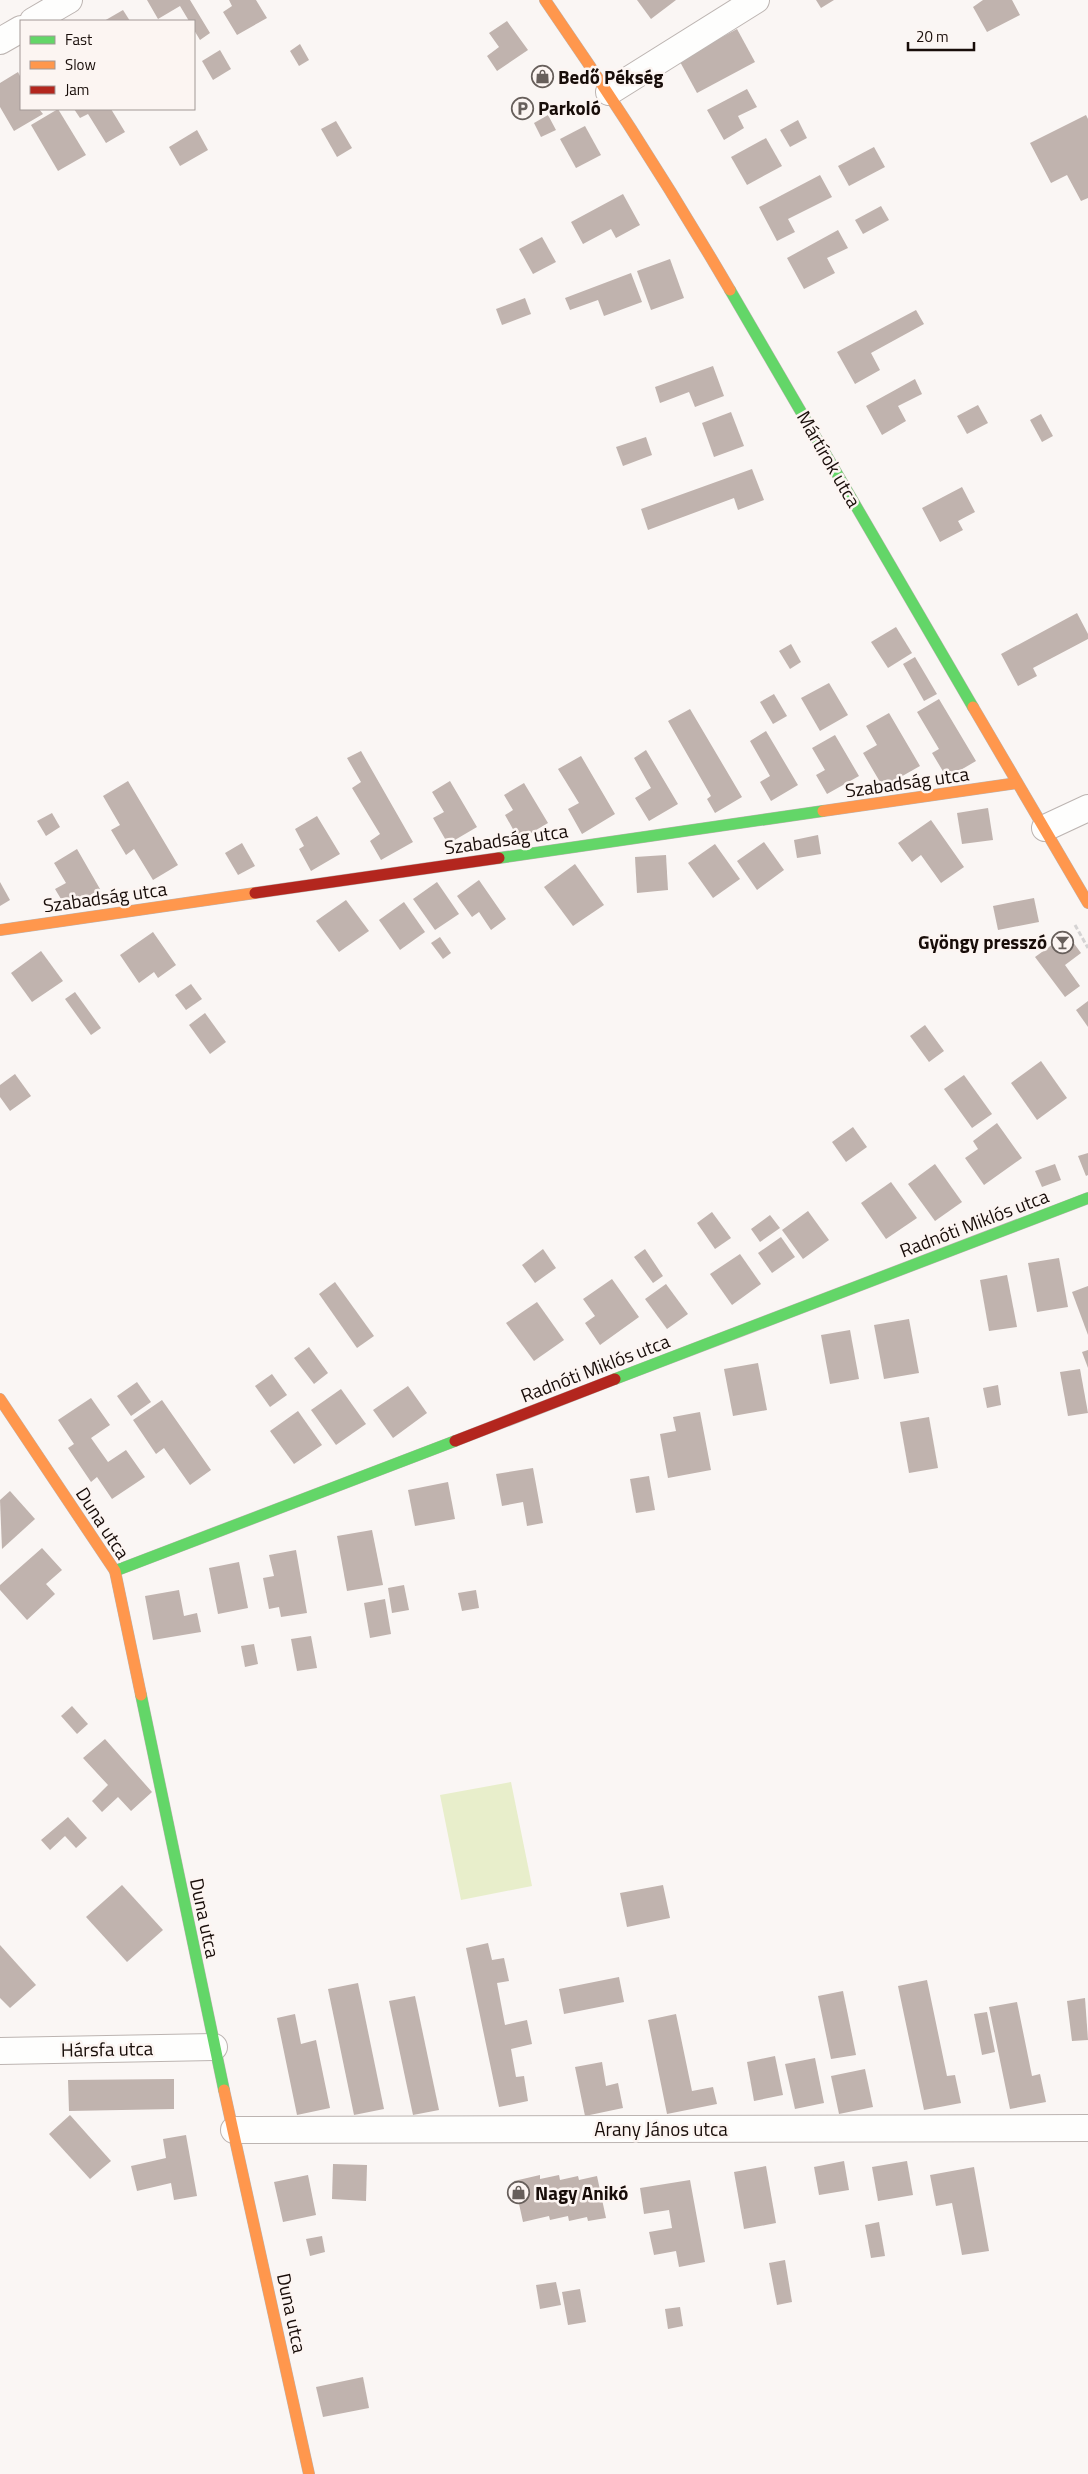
<svg xmlns="http://www.w3.org/2000/svg" width="1088" height="2474" viewBox="0 0 1088 2474" font-family="'Titillium Web',sans-serif">
	<rect width="100%" height="100%" fill="#faf6f4"/>
	<polygon fill="#e8eecb" points="511,1782 532,1886 461,1900 440,1795"/>
	<g fill="#c0b3ae">
		<polygon points="147,0 190,0 210,33 200,40 194,30 194,21 189,21 180,6 158,19"/>
		<polygon points="229,0 256,0 267,18 237,35 223,12 232,6"/>
		<polygon points="637,0 676,0 651,19"/>
		<polygon points="816,0 834,0 821,8"/>
		<polygon points="983,0 1012,0 1020,15 987,32 973,7"/>
		<polygon points="123,10 130,21 104,21"/>
		<polygon points="507,21 528,50 497,71 487,56 499,47 489,33"/>
		<polygon points="737,29 755,62 697,93 679,60"/>
		<polygon points="300,44 309,60 299,66 290,51"/>
		<polygon points="220,50 231,69 213,80 202,61"/>
		<polygon points="18,72 21,78 21,109 39,109 43,114 14,131 0,107 0,83"/>
		<polygon points="747,89 757,107 738,116 744,128 724,140 707,110"/>
		<polygon points="58,109 86,155 58,171 31,125"/>
		<polygon points="74,109 111,109 125,132 106,143 88,114 80,118"/>
		<polygon points="548,115 556,130 541,137 534,123"/>
		<polygon points="1086,115 1088,119 1088,198 1081,201 1067,175 1051,183 1030,143"/>
		<polygon points="798,120 807,138 790,147 780,130"/>
		<polygon points="336,121 352,148 337,157 321,129"/>
		<polygon points="585,126 601,155 576,168 560,139"/>
		<polygon points="197,130 208,150 180,166 169,147"/>
		<polygon points="766,138 782,166 747,185 731,157"/>
		<polygon points="874,147 885,167 849,186 838,166"/>
		<polygon points="820,175 832,197 788,219 795,232 777,241 759,207"/>
		<polygon points="623,194 640,225 616,238 611,229 583,244 571,222"/>
		<polygon points="881,206 889,220 863,234 855,220"/>
		<polygon points="838,230 848,248 827,258 835,273 804,289 787,258"/>
		<polygon points="542,237 556,262 533,274 519,249"/>
		<polygon points="670,259 684,298 651,310 637,271"/>
		<polygon points="631,273 642,302 604,316 598,300 570,310 565,298"/>
		<polygon points="525,298 531,314 502,325 496,309"/>
		<polygon points="916,310 924,324 871,353 880,370 855,384 837,352"/>
		<polygon points="713,366 724,396 695,407 689,392 660,403 655,387"/>
		<polygon points="915,379 922,394 898,406 906,421 882,435 866,406"/>
		<polygon points="978,405 988,423 967,434 957,416"/>
		<polygon points="731,412 744,446 714,457 702,423"/>
		<polygon points="1041,414 1053,436 1042,442 1030,420"/>
		<polygon points="646,437 652,455 623,466 616,447"/>
		<polygon points="752,469 764,500 738,510 734,498 648,530 641,509"/>
		<polygon points="962,487 975,512 958,521 963,530 940,542 922,508"/>
		<polygon points="1077,613 1088,634 1088,639 1033,668 1037,676 1018,686 1001,654"/>
		<polygon points="896,627 912,653 888,668 871,642"/>
		<polygon points="791,644 801,662 790,669 779,651"/>
		<polygon points="915,657 937,694 924,701 903,664"/>
		<polygon points="829,683 848,715 820,731 801,698"/>
		<polygon points="774,694 787,716 773,724 760,702"/>
		<polygon points="939,699 976,761 947,778 932,753 939,749 917,712"/>
		<polygon points="690,709 742,797 715,813 707,799 711,796 668,721"/>
		<polygon points="889,713 920,766 883,787 863,753 877,745 866,726"/>
		<polygon points="766,731 798,785 771,801 760,782 770,776 750,741"/>
		<polygon points="835,735 859,776 827,794 816,775 825,770 812,748"/>
		<polygon points="646,750 678,804 649,821 635,798 651,788 634,758"/>
		<polygon points="361,751 413,842 381,860 370,841 380,834 352,788 361,782 347,758"/>
		<polygon points="581,756 615,814 582,834 568,809 579,803 558,769"/>
		<polygon points="128,781 178,865 153,880 134,849 126,855 111,830 120,825 103,796"/>
		<polygon points="450,781 477,827 448,844 433,818 444,812 432,792"/>
		<polygon points="524,783 548,823 519,840 505,815 513,810 504,795"/>
		<polygon points="988,808 993,840 962,844 957,813"/>
		<polygon points="52,813 60,827 46,836 37,821"/>
		<polygon points="317,816 340,854 311,871 299,849 304,846 295,829"/>
		<polygon points="931,820 964,867 941,883 921,855 912,862 898,843"/>
		<polygon points="818,835 821,854 797,858 794,840"/>
		<polygon points="764,842 784,870 757,890 737,861"/>
		<polygon points="242,843 255,866 238,875 225,853"/>
		<polygon points="715,844 740,879 713,898 688,863"/>
		<polygon points="77,849 100,889 67,909 55,889 66,883 54,863"/>
		<polygon points="666,855 668,890 637,893 635,857"/>
		<polygon points="575,864 604,905 573,926 544,887"/>
		<polygon points="479,880 506,919 491,930 479,912 472,917 457,896"/>
		<polygon points="0,882 10,900 0,906"/>
		<polygon points="437,882 459,914 435,930 413,899"/>
		<polygon points="1034,898 1039,922 998,930 993,906"/>
		<polygon points="346,900 369,931 339,952 316,921"/>
		<polygon points="404,902 425,932 400,950 379,920"/>
		<polygon points="153,932 176,965 158,978 154,972 139,983 120,955"/>
		<polygon points="1067,934 1081,953 1065,965 1080,986 1065,997 1035,957"/>
		<polygon points="440,937 451,953 443,959 431,943"/>
		<polygon points="41,951 63,981 32,1002 11,973"/>
		<polygon points="191,984 202,999 186,1010 175,995"/>
		<polygon points="75,992 101,1028 91,1035 65,999"/>
		<polygon points="1088,1001 1088,1027 1076,1010"/>
		<polygon points="205,1013 226,1042 210,1054 189,1025"/>
		<polygon points="925,1025 944,1051 929,1062 910,1036"/>
		<polygon points="1041,1061 1067,1098 1037,1120 1011,1083"/>
		<polygon points="15,1074 31,1096 10,1111 0,1097 0,1085"/>
		<polygon points="964,1075 992,1114 972,1128 944,1089"/>
		<polygon points="997,1123 1022,1158 984,1185 965,1158 978,1149 973,1141"/>
		<polygon points="853,1127 867,1147 846,1162 832,1142"/>
		<polygon points="1088,1153 1088,1175 1086,1176 1078,1156"/>
		<polygon points="935,1164 962,1202 935,1221 908,1184"/>
		<polygon points="1055,1164 1061,1180 1042,1187 1035,1171"/>
		<polygon points="891,1182 917,1218 886,1239 861,1203"/>
		<polygon points="808,1211 829,1240 803,1259 782,1230"/>
		<polygon points="712,1212 731,1238 715,1249 697,1223"/>
		<polygon points="770,1215 780,1228 760,1242 751,1229"/>
		<polygon points="781,1237 795,1257 772,1273 758,1253"/>
		<polygon points="543,1249 556,1268 535,1283 522,1265"/>
		<polygon points="645,1249 663,1276 653,1283 634,1257"/>
		<polygon points="740,1254 761,1284 732,1305 710,1274"/>
		<polygon points="1059,1258 1068,1307 1037,1312 1028,1263"/>
		<polygon points="1007,1275 1017,1327 989,1331 980,1280"/>
		<polygon points="612,1279 639,1317 600,1345 585,1323 595,1316 583,1299"/>
		<polygon points="335,1282 374,1336 357,1348 319,1294"/>
		<polygon points="666,1284 688,1314 667,1329 645,1299"/>
		<polygon points="1088,1286 1088,1335 1072,1292"/>
		<polygon points="537,1302 564,1340 534,1361 506,1323"/>
		<polygon points="909,1319 919,1373 884,1379 874,1325"/>
		<polygon points="850,1330 859,1379 830,1384 821,1335"/>
		<polygon points="309,1347 328,1373 314,1384 294,1358"/>
		<polygon points="1088,1350 1088,1368 1082,1352"/>
		<polygon points="758,1363 767,1410 733,1416 724,1369"/>
		<polygon points="1080,1369 1088,1413 1068,1416 1060,1372"/>
		<polygon points="272,1374 287,1395 270,1407 255,1386"/>
		<polygon points="137,1382 151,1402 131,1416 117,1396"/>
		<polygon points="998,1385 1001,1405 987,1408 983,1388"/>
		<polygon points="408,1386 427,1413 393,1438 373,1410"/>
		<polygon points="341,1389 366,1424 336,1445 311,1410"/>
		<polygon points="91,1398 110,1425 91,1438 108,1462 126,1450 145,1477 112,1499 97,1477 91,1482 68,1448 74,1444 58,1420"/>
		<polygon points="162,1400 211,1470 190,1485 164,1448 156,1454 133,1420"/>
		<polygon points="298,1411 322,1445 294,1464 270,1431"/>
		<polygon points="700,1412 711,1470 668,1478 660,1434 676,1431 673,1417"/>
		<polygon points="929,1417 938,1468 909,1473 900,1422"/>
		<polygon points="533,1468 543,1523 527,1526 523,1502 502,1506 496,1474"/>
		<polygon points="649,1476 655,1510 636,1513 630,1479"/>
		<polygon points="448,1482 455,1519 415,1526 408,1490"/>
		<polygon points="10,1491 35,1519 2,1549 0,1500"/>
		<polygon points="372,1530 383,1585 347,1591 337,1536"/>
		<polygon points="42,1548 62,1570 46,1584 55,1594 27,1620 0,1590 0,1585"/>
		<polygon points="296,1550 307,1613 281,1617 279,1607 269,1609 263,1578 274,1576 269,1555"/>
		<polygon points="239,1562 248,1608 218,1614 209,1568"/>
		<polygon points="404,1585 409,1610 392,1613 388,1588"/>
		<polygon points="179,1590 184,1616 197,1613 201,1632 153,1640 145,1596"/>
		<polygon points="476,1590 479,1608 462,1611 458,1593"/>
		<polygon points="385,1599 391,1634 370,1638 364,1603"/>
		<polygon points="311,1636 317,1668 297,1671 291,1639"/>
		<polygon points="254,1644 258,1664 245,1667 241,1646"/>
		<polygon points="72,1706 88,1724 77,1734 61,1716"/>
		<polygon points="105,1739 152,1792 131,1811 118,1797 102,1812 92,1801 108,1785 83,1758"/>
		<polygon points="68,1817 87,1838 76,1848 65,1836 50,1850 41,1840"/>
		<polygon points="122,1885 163,1930 127,1962 86,1917"/>
		<polygon points="663,1885 670,1918 627,1927 620,1893"/>
		<polygon points="488,1943 492,1960 504,1958 509,1981 497,1983 505,2025 527,2020 532,2044 511,2049 516,2077 524,2076 528,2101 499,2107 466,1948"/>
		<polygon points="0,1945 36,1985 10,2008 0,1998"/>
		<polygon points="619,1977 624,2002 564,2014 559,1989"/>
		<polygon points="927,1980 947,2076 955,2075 961,2103 924,2110 898,1986"/>
		<polygon points="358,1983 384,2109 354,2115 328,1989"/>
		<polygon points="843,1991 856,2055 831,2059 818,1996"/>
		<polygon points="415,1996 439,2110 413,2115 389,2001"/>
		<polygon points="1085,1998 1088,2040 1072,2041 1067,2001"/>
		<polygon points="1017,2002 1032,2076 1040,2074 1046,2102 1010,2109 989,2007"/>
		<polygon points="987,2012 995,2052 982,2055 974,2014"/>
		<polygon points="295,2014 301,2044 316,2040 330,2108 297,2115 277,2018"/>
		<polygon points="676,2014 692,2091 713,2087 717,2104 667,2114 648,2020"/>
		<polygon points="775,2056 783,2095 754,2101 747,2062"/>
		<polygon points="815,2058 824,2103 795,2109 785,2064"/>
		<polygon points="602,2062 606,2086 618,2083 623,2108 585,2116 575,2067"/>
		<polygon points="865,2069 873,2107 839,2114 831,2076"/>
		<polygon points="174,2079 174,2109 69,2111 68,2080"/>
		<polygon points="70,2115 111,2161 90,2179 49,2134"/>
		<polygon points="186,2135 197,2196 174,2200 171,2183 137,2191 131,2166 166,2158 163,2139"/>
		<polygon points="844,2161 849,2190 819,2195 814,2167"/>
		<polygon points="907,2161 913,2195 878,2201 872,2167"/>
		<polygon points="333,2164 367,2165 366,2201 332,2199"/>
		<polygon points="766,2166 776,2223 744,2229 734,2172"/>
		<polygon points="974,2167 989,2251 962,2255 952,2203 936,2206 930,2175"/>
		<polygon points="308,2175 316,2215 283,2222 274,2182"/>
		<polygon points="540,2175 540,2179 559,2175 560,2180 578,2176 579,2180 597,2176 606,2218 588,2221 587,2217 569,2221 568,2216 550,2220 549,2216 523,2222 514,2181"/>
		<polygon points="690,2180 705,2262 679,2267 676,2251 654,2255 649,2232 672,2228 669,2210 644,2214 640,2188"/>
		<polygon points="879,2222 885,2256 871,2258 865,2225"/>
		<polygon points="322,2236 325,2252 310,2256 306,2239"/>
		<polygon points="785,2260 792,2302 777,2305 769,2263"/>
		<polygon points="556,2282 561,2305 540,2309 536,2285"/>
		<polygon points="580,2289 586,2322 568,2325 562,2292"/>
		<polygon points="680,2307 683,2326 668,2329 665,2309"/>
		<polygon points="363,2377 369,2408 323,2417 316,2387"/>
	</g>
	<g fill="none" stroke-linecap="round" stroke-linejoin="round">
		<defs>
			<g id="street">
				<polyline points="33,21 69,0"/>
				<polyline points="0,41 21,29"/>
				<polyline points="609,92 756,0"/>
				<polyline points="1045,828 1088,808"/>
				<polyline points="0,2051 214,2047"/>
				<polyline points="234,2130 1088,2128"/>
			</g>
			<g id="fast">
				<polyline points="730,290 973,707"/>
				<polyline points="499,858 823,811"/>
				<polyline points="615,1379 1088,1198"/>
				<polyline points="115,1571 455,1441"/>
				<polyline points="141,1695 224,2090"/>
			</g>
			<g id="slow">
				<path d="M545,0C611,95 672,191 730,290"/>
				<polyline points="973,707 1088,903"/>
				<polyline points="823,811 1017,783"/>
				<polyline points="0,930 255,893"/>
				<polyline points="0,1399 115,1571 141,1695"/>
				<polyline points="224,2090 309,2474"/>
			</g>
			<g id="jam">
				<polyline points="255,893 499,858"/>
				<polyline points="455,1441 615,1379"/>
			</g>
		</defs>
		<use href="#street" stroke="#bcb4b1" stroke-width="28"/>
		<use href="#fast" stroke="#bcb4b1" stroke-width="12"/>
		<use href="#slow" stroke="#bcb4b1" stroke-width="12"/>
		<use href="#jam" stroke="#bcb4b1" stroke-width="12"/>
		<polyline stroke="#d5d3d3" stroke-width="3" stroke-dasharray="5 2.5" stroke-linecap="butt" points="1075,925 1088,948"/>
		<use href="#street" stroke="#fefefd" stroke-width="26"/>
		<use href="#fast" stroke="#63d668" stroke-width="11"/>
		<use href="#slow" stroke="#ff974d" stroke-width="11"/>
		<use href="#jam" stroke="#b3261e" stroke-width="11"/>
	</g>
	<defs>
		<symbol id="shop-ring" viewBox="-11 -11 22 22"><circle r="9.5" fill="#fcf5f2" stroke="#675f5b" stroke-width="1.5"/><path d="M-5-2.5h2.3a2.7 3.5 0 0 1 5.4 0H5L5.5 6h-11ZM-1.5-2.5h3a1.5 2.3 0 0 0-3 0Z" fill="#675f5b"/></symbol>
		<symbol id="parking-ring" viewBox="-11 -11 22 22"><circle r="9.5" fill="#fcf5f2" stroke="#675f5b" stroke-width="1.5"/><path d="M-3.5-5.5H1a3.5 3.5 0 0 1 0 7H-1V5.5H-3.5ZM-1-3.4V-.6H.8a1.4 1.4 0 0 0 0-2.8Z" fill="#675f5b"/></symbol>
		<symbol id="bar-ring" viewBox="-11 -11 22 22"><circle r="9.5" fill="#fcf5f2" stroke="#675f5b" stroke-width="1.5"/><path d="M-6-5H6L.8 .8V4.5H3.5V6h-7V4.5H-.8V.8Z" fill="#675f5b"/></symbol>
	</defs>
	<g fill-rule="evenodd">
		<use href="#shop-ring" x="530" y="64" width="25" height="25"/>
		<use href="#parking-ring" x="510" y="96" width="25" height="25"/>
		<use href="#bar-ring" x="1050" y="930" width="25" height="25"/>
		<use href="#shop-ring" x="506" y="2180" width="25" height="25"/>
	</g>
	<g text-anchor="middle" stroke-width="5" stroke-linejoin="round" paint-order="stroke">
		<g font-size="19" font-weight="bold" fill="#180d09" stroke="#fcf5f2" text-anchor="start">
			<text x="558" y="84">Bedő Pékség</text>
			<text x="538" y="115">Parkoló</text>
			<text x="1047" y="949" text-anchor="end">Gyöngy presszó</text>
			<text x="535" y="2200">Nagy Anikó</text>
		</g>
		<g font-size="19" fill="#180d09" stroke="#fcf5f2">
			<text transform="translate(829 459) rotate(60)" y="7">Mártírok utca</text>
			<text transform="translate(907 782) rotate(-8)" y="7">Szabadság utca</text>
			<text transform="translate(506 839) rotate(-8)" y="7">Szabadság utca</text>
			<text transform="translate(105 897) rotate(-8)" y="7">Szabadság utca</text>
			<text transform="translate(974 1223) rotate(-21)" y="7">Radnóti Miklós utca</text>
			<text transform="translate(595 1368) rotate(-21)" y="7">Radnóti Miklós utca</text>
			<text transform="translate(103 1523) rotate(57)" y="7">Duna utca</text>
			<text transform="translate(205 1918) rotate(78)" y="7">Duna utca</text>
			<text transform="translate(107 2049) rotate(-1)" y="7">Hársfa utca</text>
			<text x="661" y="2136">Arany János utca</text>
			<text transform="translate(292 2313) rotate(78)" y="7">Duna utca</text>
		</g>
	</g>
	<rect x="20" y="20" width="175" height="90" fill="#fcf5f2" stroke="#a19895"/>
	<rect x="30" y="36" width="25" height="8" fill="#63d668" stroke="#a19895"/>
	<text x="65" y="45" font-size="15" fill="#180d09">Fast</text>
	<rect x="30" y="61" width="25" height="8" fill="#ff974d" stroke="#a19895"/>
	<text x="65" y="70" font-size="15" fill="#180d09">Slow</text>
	<rect x="30" y="86" width="25" height="8" fill="#b3261e" stroke="#a19895"/>
	<text x="65" y="95" font-size="15" fill="#180d09">Jam</text>
	<path d="M908 42v8h66v-8" fill="none" stroke="#180d09" stroke-width="2.5"/>
	<text x="916" y="42" font-size="15" fill="#180d09" stroke="#fcf5f2" stroke-width="4" paint-order="stroke">20 m</text>
</svg>
